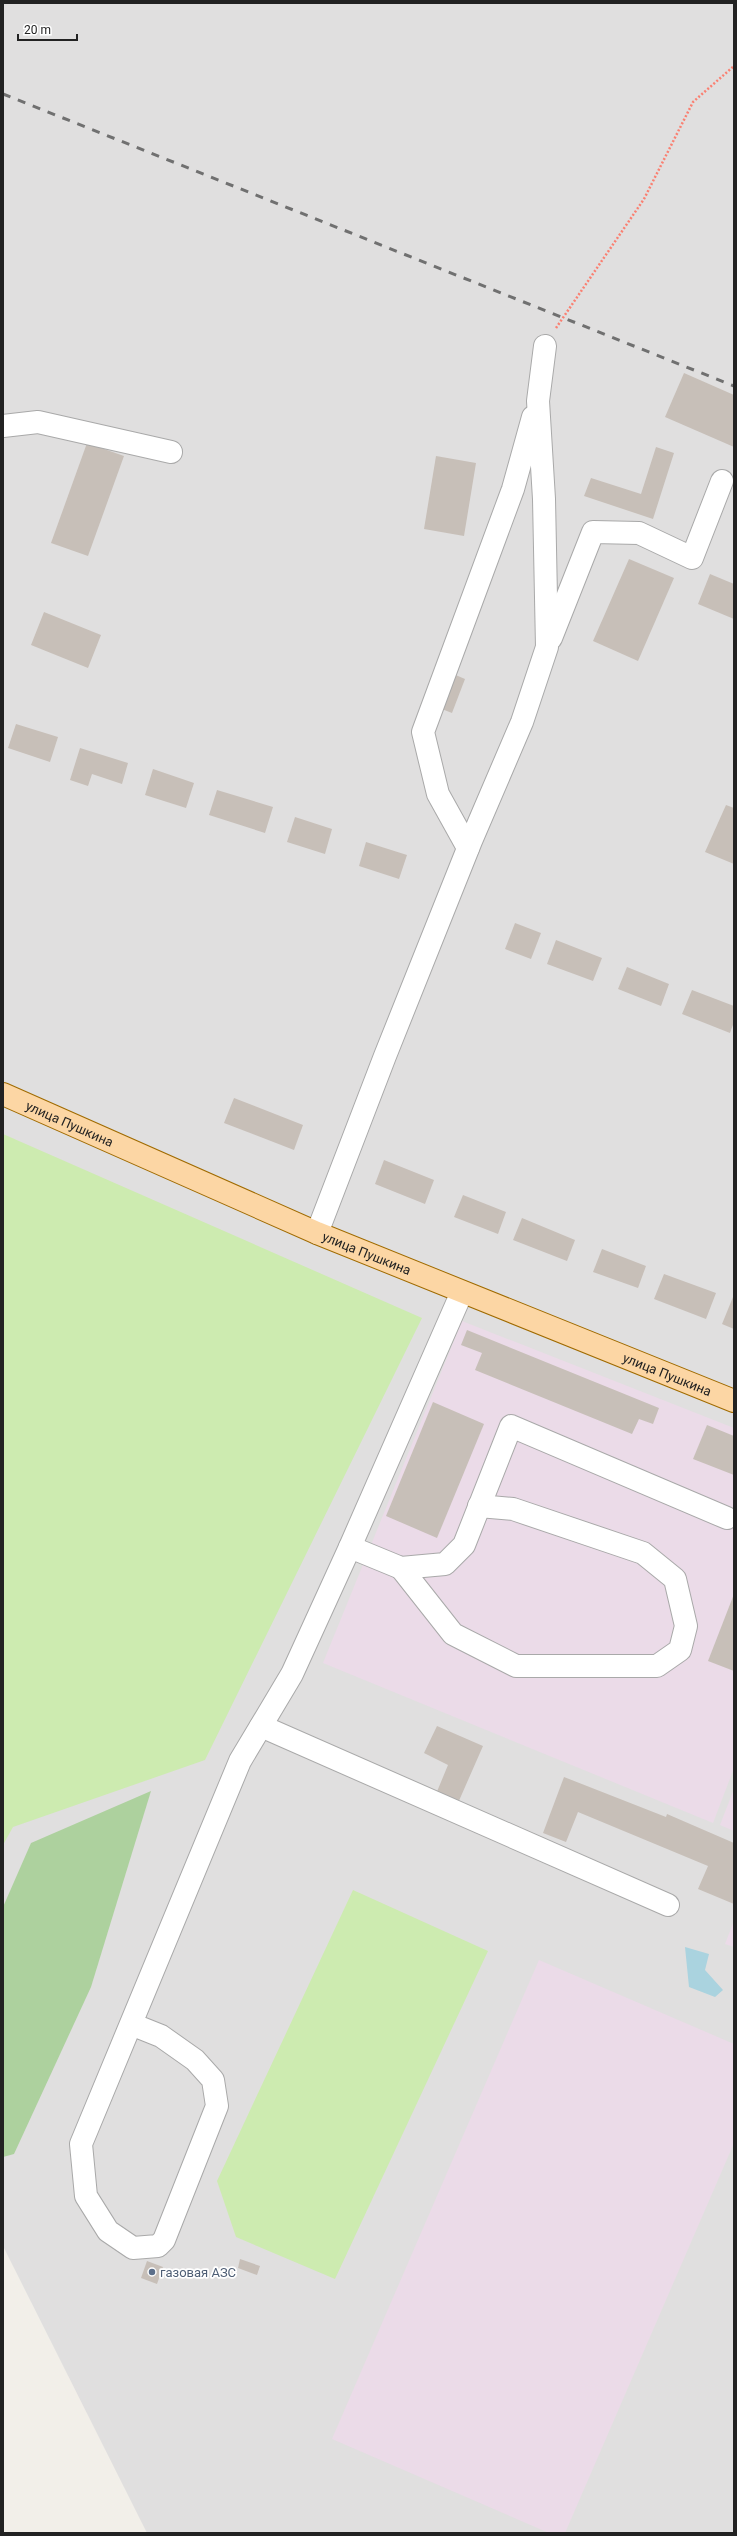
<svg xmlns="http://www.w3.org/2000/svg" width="737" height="2536" viewBox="0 0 737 2536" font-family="Roboto,sans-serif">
	<rect width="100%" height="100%" fill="#f2efe9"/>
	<polygon fill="#e0dfdf" points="3,3 734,3 734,2533 147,2533 3,2246"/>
	<g fill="#ebdbe8">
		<polygon points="462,1321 734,1428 734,1768 713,1823 323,1663"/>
		<polygon points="734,1789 734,1831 720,1825"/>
		<polygon points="734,1921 734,1947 725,1944"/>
		<polygon points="539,1960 734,2044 734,2143 565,2533 549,2533 332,2439"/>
	</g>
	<g fill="#cdebb0">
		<polygon points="3,1134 422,1318 205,1760 13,1827 3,1845"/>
		<polygon points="353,1890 488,1951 335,2279 236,2237 217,2181"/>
	</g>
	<polygon fill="#add19e" points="151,1791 91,1987 14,2154 3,2157 3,1907 31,1843"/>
	<polygon fill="#aad3df" points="685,1947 709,1954 705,1970 723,1990 715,1997 689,1987"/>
	<g fill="#c7bfb8">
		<polygon points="684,373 734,395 734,447 665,417"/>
		<polygon points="87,443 124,456 88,556 51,543"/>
		<polygon points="656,447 674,453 653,519 584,496 591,478 641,494"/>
		<polygon points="436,456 476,463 464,536 424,529"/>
		<polygon points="629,559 674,578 638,661 593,641"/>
		<polygon points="710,574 734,584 734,619 698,604"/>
		<polygon points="44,612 101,635 88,668 31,645"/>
		<polygon points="437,667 465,679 452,713 424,702"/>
		<polygon points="16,724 58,737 50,762 8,748"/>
		<polygon points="80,748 128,763 122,784 92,774 88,786 70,780"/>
		<polygon points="153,769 194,783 186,808 145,795"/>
		<polygon points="217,790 273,807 265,833 209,815"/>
		<polygon points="726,805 734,808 734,864 705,852"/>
		<polygon points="295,817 332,829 325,854 287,842"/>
		<polygon points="366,842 407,855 399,879 359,866"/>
		<polygon points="515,923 541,933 531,959 505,949"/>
		<polygon points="556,940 602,958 593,981 547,964"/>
		<polygon points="627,967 669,984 661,1006 618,989"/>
		<polygon points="692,990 734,1006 734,1022 730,1033 682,1014"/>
		<polygon points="234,1098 303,1125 294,1150 224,1123"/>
		<polygon points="384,1160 434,1180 425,1204 375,1184"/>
		<polygon points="463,1195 506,1212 498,1234 454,1217"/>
		<polygon points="522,1218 575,1240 567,1261 513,1240"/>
		<polygon points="602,1249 646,1266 638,1288 593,1272"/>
		<polygon points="664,1274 716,1293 706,1319 654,1299"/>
		<polygon points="733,1297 734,1297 734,1329 722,1324"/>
		<polygon points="467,1330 659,1408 653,1424 639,1419 632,1434 475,1370 482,1353 461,1345"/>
		<polygon points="433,1402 484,1424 437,1538 386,1516"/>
		<polygon points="707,1425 734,1436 734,1475 693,1459"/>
		<polygon points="734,1594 734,1671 708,1661"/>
		<polygon points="437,1726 483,1746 458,1803 436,1794 448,1765 424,1753"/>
		<polygon points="564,1777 666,1817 667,1814 734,1843 734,1904 698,1889 708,1866 578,1812 566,1842 543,1833"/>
		<polygon points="240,2259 260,2266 257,2275 238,2268"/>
		<polygon points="147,2261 163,2267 157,2284 141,2278"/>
	</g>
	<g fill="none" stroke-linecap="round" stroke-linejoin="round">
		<defs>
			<g id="minor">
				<polyline points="3,426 38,422 171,452"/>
				<polyline points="551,638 593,532 639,533 692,558 722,481"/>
				<polyline points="468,848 438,794 423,732 513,489 533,417"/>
				<polyline points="317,1233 385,1056 471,841 522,722 547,647 544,499 538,401 545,346"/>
				<polyline points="350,1547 401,1568 445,1564 464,1545 511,1426 727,1518"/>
				<polyline points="401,1568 453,1634 516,1666 657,1666 680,1650 686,1626 675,1579 643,1553 513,1509 479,1506"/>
				<polyline points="261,1726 668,1905"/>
				<polyline points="131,2024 161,2036 195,2060 213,2080 217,2106 164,2240 158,2246 133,2248 108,2231 86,2196 81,2144 240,1761 292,1674 350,1547 462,1292"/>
			</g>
			<g id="major">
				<path id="s1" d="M3,1094L317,1233L734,1401"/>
			</g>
		</defs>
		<use href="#minor" stroke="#a9a9a9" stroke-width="24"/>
		<use href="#major" stroke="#a06b00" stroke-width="24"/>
		<polyline stroke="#fa8072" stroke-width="2.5" stroke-dasharray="2 2" stroke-linecap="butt" points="556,328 644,199 693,102 734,66"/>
		<use href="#minor" stroke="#fff" stroke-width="22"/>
		<use href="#major" stroke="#fcd6a4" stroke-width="22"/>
		<polyline stroke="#707070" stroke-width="3" stroke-dasharray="8 8" stroke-linecap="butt" points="3,94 734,386"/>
	</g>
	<circle fill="#5c6f8a" stroke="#fff" stroke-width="1.5" cx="152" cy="2272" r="4"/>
	<g text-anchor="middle" stroke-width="3.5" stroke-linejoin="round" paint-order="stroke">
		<g font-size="13" fill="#222" stroke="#fff">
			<text dy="5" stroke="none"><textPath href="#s1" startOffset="73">улица Пушкина</textPath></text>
			<text dy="5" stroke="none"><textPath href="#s1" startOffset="397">улица Пушкина</textPath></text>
			<text dy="5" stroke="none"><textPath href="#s1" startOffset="721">улица Пушкина</textPath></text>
		</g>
		<g font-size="13" fill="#4e5e75" stroke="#fff" text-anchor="start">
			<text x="160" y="2277">газовая АЗС</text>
		</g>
	</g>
	<rect width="737" height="2536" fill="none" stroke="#222222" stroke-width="8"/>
	<path d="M18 34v6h59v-6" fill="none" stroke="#222222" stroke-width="2"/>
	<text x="24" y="34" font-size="12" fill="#222222" stroke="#ffffff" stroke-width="3" paint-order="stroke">20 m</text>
</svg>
